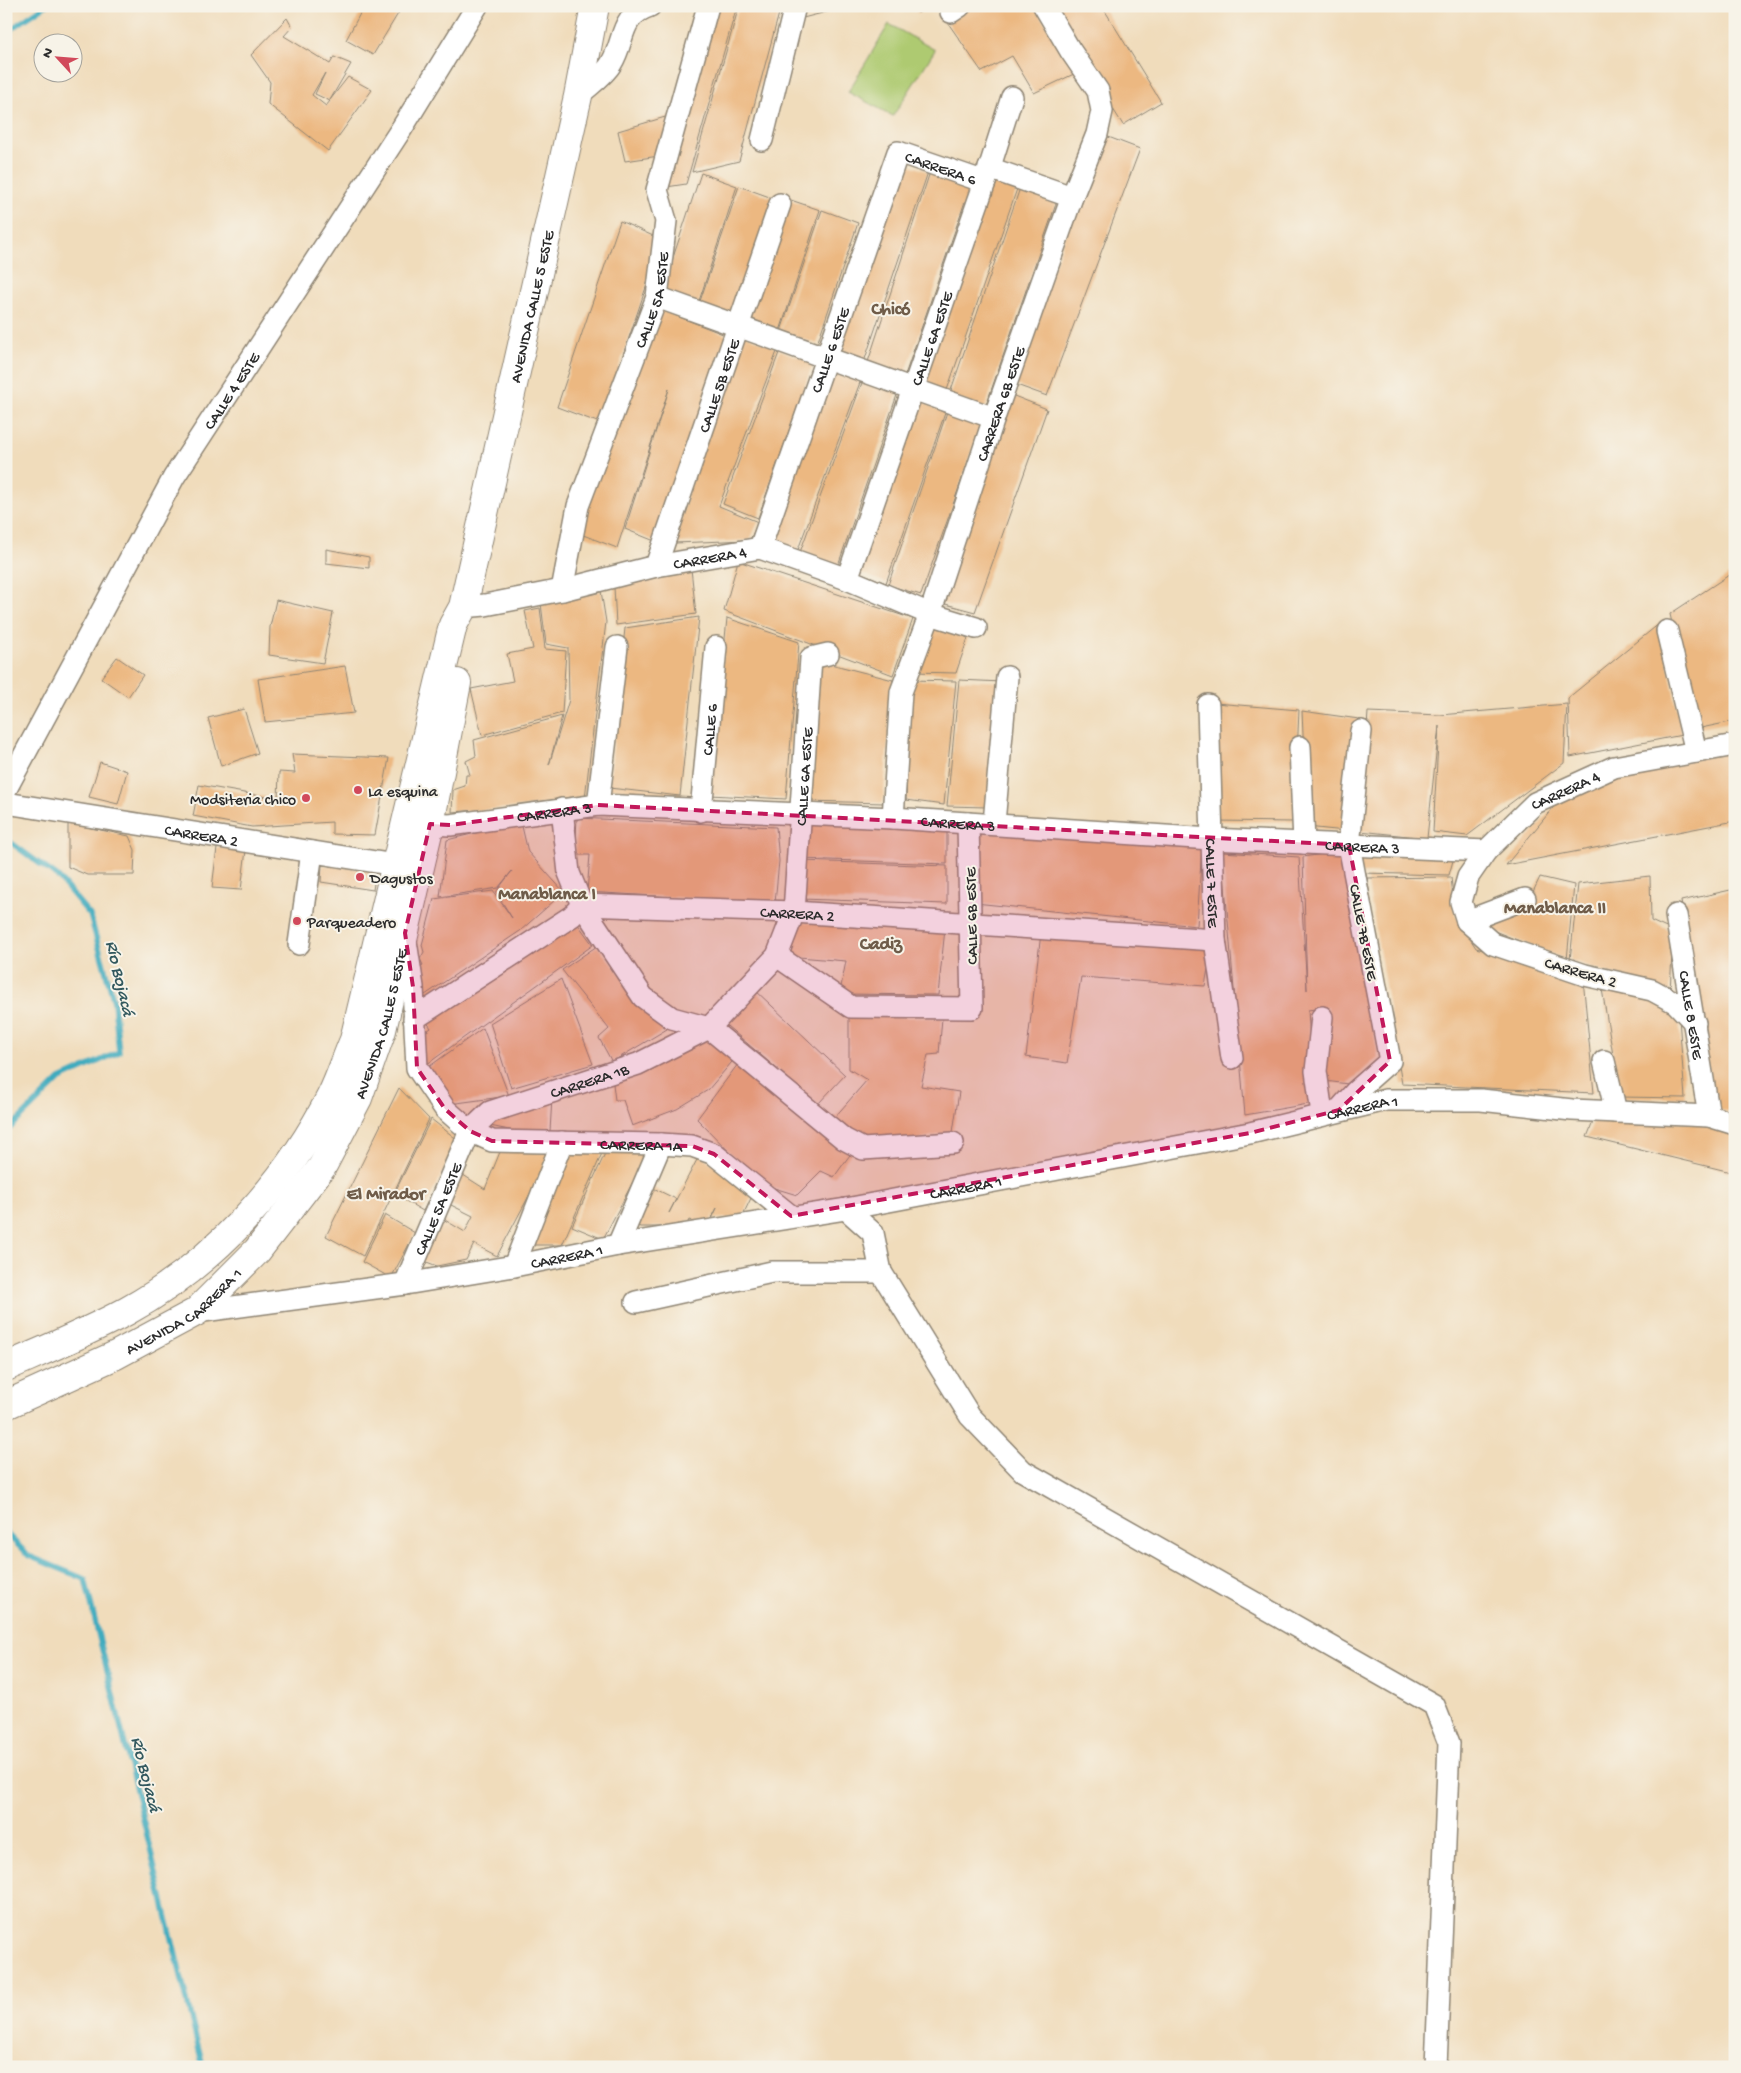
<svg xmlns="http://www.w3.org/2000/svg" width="1741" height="2073" viewBox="0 0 1741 2073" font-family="'Gochi Hand',sans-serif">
	<rect width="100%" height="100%" fill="#f7f3e8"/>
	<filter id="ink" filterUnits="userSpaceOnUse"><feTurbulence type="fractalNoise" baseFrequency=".02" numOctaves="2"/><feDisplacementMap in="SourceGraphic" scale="10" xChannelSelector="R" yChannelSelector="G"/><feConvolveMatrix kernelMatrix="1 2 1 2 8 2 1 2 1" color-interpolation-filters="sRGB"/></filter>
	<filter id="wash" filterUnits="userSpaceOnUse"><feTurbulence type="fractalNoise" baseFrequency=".0096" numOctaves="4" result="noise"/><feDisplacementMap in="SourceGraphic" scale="20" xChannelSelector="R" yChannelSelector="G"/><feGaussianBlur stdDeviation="1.12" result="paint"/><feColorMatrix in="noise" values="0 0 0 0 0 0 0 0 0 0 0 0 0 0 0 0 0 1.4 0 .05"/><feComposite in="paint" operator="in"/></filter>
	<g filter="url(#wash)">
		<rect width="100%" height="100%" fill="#f0dcbb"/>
		<polygon fill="#aeca71" stroke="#6c7a4e" points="889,24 935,50 893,116 848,92"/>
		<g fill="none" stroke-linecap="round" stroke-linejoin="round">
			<g stroke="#3fabbe" stroke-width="5.5">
				<polyline points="6,43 11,29 45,6"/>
				<polyline points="6,839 58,877 90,915 114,1002 119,1052 60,1079 6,1132"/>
				<polyline points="6,1533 29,1556 85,1579 203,2067"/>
			</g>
		</g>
		<g id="blocks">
			<g fill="#ecb881" fill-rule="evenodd">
				<polygon points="364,6 402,7 373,55 346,40"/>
				<polygon points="712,6 737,6 686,184 660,188"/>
				<polygon points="739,6 781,6 739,161 692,172"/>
				<polygon points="802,6 842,6 842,8 799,19"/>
				<polygon points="913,6 928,6 918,13"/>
				<polygon points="974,6 1034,6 1078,72 1034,93 1012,56 982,72 948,23"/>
				<polygon points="1049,6 1102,6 1161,102 1123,125"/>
				<path d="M287,18L292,27L284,36L330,64L334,57L351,64L330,100L348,77L372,90L328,151L268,104L270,82L251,55ZM325,73L315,94L330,101L326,106L312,95Z"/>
				<polygon points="672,115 659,156 625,161 618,131"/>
				<polygon points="1103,135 1140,149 1047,396 1011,383"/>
				<polygon points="899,160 928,172 864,362 834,351"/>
				<polygon points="930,172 970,187 904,378 867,365"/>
				<polygon points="701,173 737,186 697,307 661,294"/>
				<polygon points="991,174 1018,186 946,393 919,385"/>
				<polygon points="1021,185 1057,201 985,408 949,396"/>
				<polygon points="739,186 775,199 734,320 698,307"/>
				<polygon points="785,198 820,210 780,331 744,318"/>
				<polygon points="822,210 858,223 817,344 781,331"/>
				<polygon points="620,221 662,240 600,423 557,407"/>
				<polygon points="656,308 728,336 657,542 625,529 669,389 617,548 578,533"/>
				<polygon points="741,333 778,349 719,506 758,522 750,540 675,543 688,492"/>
				<polygon points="780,350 813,363 758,518 723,504"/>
				<polygon points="828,364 862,377 796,555 766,542"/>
				<polygon points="863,380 898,392 836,571 799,555"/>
				<polygon points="1009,394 1047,409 975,612 938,602"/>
				<polygon points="914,398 945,413 886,583 854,570"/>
				<polygon points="947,412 981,425 921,595 888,585"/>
				<polygon points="326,549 369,557 369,568 326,563"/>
				<polygon points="738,561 913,619 893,675 724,611"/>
				<polygon points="691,569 696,614 616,625 614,587"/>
				<polygon points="1729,575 1735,605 1735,721 1696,729 1695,732 1670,614"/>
				<polygon points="601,591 606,622 585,798 536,806 452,812 453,790 465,786 466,775 470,775 466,761 476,756 474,740 562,716 549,765 569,700 568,648 546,644 541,603"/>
				<polygon points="276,600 333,613 323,663 269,655 270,627"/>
				<polygon points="540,608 545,649 566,651 562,713 482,735 471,689 513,681 507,654 533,649 525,611"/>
				<polygon points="699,617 680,796 609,788 625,628"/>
				<polygon points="727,618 799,642 786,799 710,795"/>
				<polygon points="931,620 968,638 956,673 913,672"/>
				<polygon points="1660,623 1682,735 1570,757 1568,698"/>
				<polygon points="117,657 143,675 128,697 101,678"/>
				<polygon points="815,660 893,680 883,803 808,801"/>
				<polygon points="345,666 354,713 265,722 258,679"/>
				<polygon points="910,680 956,681 944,805 906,800"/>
				<polygon points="959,680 1002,682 987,807 947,806"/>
				<polygon points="1215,703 1299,710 1294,822 1217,821"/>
				<polygon points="1567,704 1564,763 1467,836 1433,832 1439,726 1427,838 1360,831 1368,712 1440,715"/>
				<polygon points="244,709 258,753 221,766 208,718"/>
				<polygon points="1302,711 1359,719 1345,831 1307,827"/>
				<polygon points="1735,752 1735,821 1506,865 1557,803 1624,772"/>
				<polygon points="292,754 389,758 375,835 332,834 332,822 252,827 193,816 199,785 278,799 279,772 295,773"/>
				<polygon points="100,762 127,771 118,804 89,797"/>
				<polygon points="577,818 776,827 779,861 775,903 587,892 590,855 575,855"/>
				<polygon points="801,821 947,826 947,864 800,859"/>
				<polygon points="521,822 528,852 564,892 520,931 422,997 418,968 423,965 420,959 424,952 422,945 434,899 493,891 512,918 496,892 512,871 498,888 440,897 447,840"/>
				<polygon points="68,823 129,836 135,850 134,875 87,875 68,867"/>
				<polygon points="980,833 1202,844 1197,926 975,903"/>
				<polygon points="217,848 246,850 241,890 212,888"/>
				<polygon points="1345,851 1378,1057 1348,1084 1325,1081 1328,1007 1308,1010 1314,1103 1245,1115 1222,852 1299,857 1307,990 1303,857"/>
				<polygon points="1358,851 1454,857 1449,875 1360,873"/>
				<polygon points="801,861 947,866 947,904 800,899"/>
				<polygon points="322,865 376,870 373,890 321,882"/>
				<polygon points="1650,876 1651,921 1673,931 1670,993 1570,960 1578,884"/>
				<polygon points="1451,877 1455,915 1476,948 1583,979 1594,1093 1402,1084 1367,878"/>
				<polygon points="1540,877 1574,885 1567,960 1477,924 1526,907"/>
				<polygon points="1735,889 1735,1114 1714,1107 1681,901"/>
				<polygon points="572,916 593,945 423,1067 419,1037 431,1028 426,1021"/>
				<polygon points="793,922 945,929 938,995 843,994 840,992 846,961 787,956"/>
				<polygon points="1041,933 1212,944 1205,986 1081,977 1067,1063 1026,1057"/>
				<polygon points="597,946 667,1029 612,1062 599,1038 609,1029 562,970"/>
				<polygon points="561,979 593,1064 511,1088 490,1023"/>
				<polygon points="754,989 845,1075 818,1104 720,1020"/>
				<polygon points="1602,989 1657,999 1679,1018 1685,1098 1620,1097"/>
				<polygon points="849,1016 942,1018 939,1054 928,1055 921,1086 959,1092 953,1132 869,1149 834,1118 867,1080 849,1069"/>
				<polygon points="483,1028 509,1096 449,1104 423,1071"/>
				<polygon points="708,1031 737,1056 708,1090 677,1109 632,1126 623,1100 615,1100 612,1076"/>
				<polygon points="738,1064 852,1152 834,1177 821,1171 797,1195 761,1184 697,1119"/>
				<polygon points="399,1088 429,1119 363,1256 326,1236"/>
				<polygon points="552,1098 550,1131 514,1131 490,1126 492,1113"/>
				<polygon points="1595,1117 1695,1123 1735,1134 1735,1173 1587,1137"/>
				<polygon points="431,1119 459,1141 423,1211 394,1194"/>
				<polygon points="502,1147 551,1154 497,1256 474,1244 466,1260 437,1266 419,1259 438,1216 465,1232 473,1216 445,1202 460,1173 485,1189"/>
				<polygon points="564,1149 603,1151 562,1245 525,1245"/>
				<polygon points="607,1149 650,1149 603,1239 572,1226"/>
				<polygon points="700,1154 752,1196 742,1217 712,1219 717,1208 707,1227 689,1220 686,1226 662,1227 640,1227 630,1222 647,1185 676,1199 669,1213"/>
				<polygon points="385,1215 415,1233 391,1278 362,1262"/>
			</g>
		</g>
	</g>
	<g filter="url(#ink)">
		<use href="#blocks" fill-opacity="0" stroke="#8e8473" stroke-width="1"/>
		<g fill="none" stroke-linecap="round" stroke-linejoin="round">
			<defs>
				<g id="minor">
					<polyline points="951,12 960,6"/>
					<path d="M578,96C588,86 604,76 611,64C626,40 618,17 650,6"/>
					<polyline points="762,140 795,6"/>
					<polyline points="989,168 1072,197"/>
					<polyline points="657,297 994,418"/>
					<path id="s1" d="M760,548L898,152L985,182"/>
					<path id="s2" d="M656,566L780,204"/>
					<path id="s3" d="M847,579L985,182L1012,97"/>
					<path id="s4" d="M562,590L578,506L657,297L666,221L657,190L708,6"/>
					<path id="s5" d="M463,607L485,605L562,590L656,566L760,548L847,579L930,614L976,628"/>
					<polyline points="1667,631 1696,752"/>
					<path id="s6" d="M1208,705L1215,940L1232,1058"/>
					<polyline points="1300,747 1304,843"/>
					<path id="s7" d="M6,789L174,477L402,128L477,6"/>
					<path id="s8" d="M6,803L395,865"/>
					<polyline points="598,805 617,647"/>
					<polyline points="562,809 569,873 582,905 643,997 672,1018 709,1028 844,1139 863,1149 953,1143"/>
					<path id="s9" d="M701,811L716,647"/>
					<path id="s10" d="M893,818L901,692L930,614L994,418L1072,197L1097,134L1102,111L1098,91L1070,50L1044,6"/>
					<polyline points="994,823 1007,677"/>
					<path id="s11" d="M430,824L450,825L598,805L893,818L1211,839L1486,851"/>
					<path id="s12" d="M1676,915L1709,1116"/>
					<polyline points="1467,921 1525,899"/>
					<path id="s13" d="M406,941L413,987L417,1068L445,1109L470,1131L492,1141L661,1144L692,1146L714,1154L791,1216"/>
					<polyline points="299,944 312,852"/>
					<polyline points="777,956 851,1007 972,1008 968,823"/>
					<polyline points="1322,1017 1316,1071 1322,1114"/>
					<path id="s14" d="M414,1019L572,916L582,905L794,912L1215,940"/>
					<path id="s15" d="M1695,1023L1676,1003L1652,990L1585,975L1493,944L1467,921L1461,902L1468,877L1486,851L1535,803L1614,767L1735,745"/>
					<polyline points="1604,1061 1616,1112"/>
					<polyline points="1339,1110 1356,1091 1390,1061 1349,845 1361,731"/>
					<polyline points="846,1209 873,1233 881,1272 970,1416 1023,1471 1434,1705 1449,1743 1436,2067"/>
					<polyline points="618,1245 661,1144"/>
					<polyline points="514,1266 562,1142"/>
					<path id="s16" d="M405,1284L470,1131L490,1112L638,1064L709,1028L777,956L794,912L811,658L828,654"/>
					<polyline points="636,1302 772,1272 881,1272"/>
					<path id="s17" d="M196,1312L405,1284L514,1266L618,1245L846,1209L1250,1133L1386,1100H1481L1572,1110L1709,1116L1735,1124"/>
				</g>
				<g id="major">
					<path id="s18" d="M6,1367C47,1349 88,1332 127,1311C213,1264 287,1183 331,1096C340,1078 346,1058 354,1040L453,625L463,607L578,96L595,6"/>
					<path id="s19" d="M6,1405L116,1355L196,1312L257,1251L322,1167L358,1098L382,1030L430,824L457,683"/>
				</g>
			</defs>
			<use href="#minor" stroke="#8e8473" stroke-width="24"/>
			<use href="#major" stroke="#8e8473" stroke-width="30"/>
			<use href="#minor" stroke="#fff" stroke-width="21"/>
			<use href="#major" stroke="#fff" stroke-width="28"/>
		</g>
	</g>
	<path fill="#c2185b" fill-opacity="0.2" stroke="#c2185b" stroke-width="4" stroke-dasharray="10 6" stroke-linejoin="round" d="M598,805L1349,845L1390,1061L1339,1110L1250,1133L791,1216L714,1154L692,1146L492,1141L470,1131L445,1109L417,1068L413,987L405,933L430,824L450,825Z"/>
	<g fill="#d1495b" stroke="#f7f3e8" stroke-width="2">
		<circle cx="358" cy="790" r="5"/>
		<circle cx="306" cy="798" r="5"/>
		<circle cx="360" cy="877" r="5"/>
		<circle cx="297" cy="921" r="5"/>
	</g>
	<g text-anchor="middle" stroke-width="4" stroke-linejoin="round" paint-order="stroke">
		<g font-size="16" fill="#2b2b2b" stroke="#f7f3e8">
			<text dy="6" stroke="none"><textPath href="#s1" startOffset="465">CARRERA 6</textPath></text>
			<text dy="6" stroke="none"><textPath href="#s4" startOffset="305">CALLE 5A ESTE</textPath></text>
			<text dy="6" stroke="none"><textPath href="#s18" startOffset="1250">AVENIDA CALLE 5 ESTE</textPath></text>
			<text dy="6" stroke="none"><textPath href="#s3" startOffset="255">CALLE 6A ESTE</textPath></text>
			<text dy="6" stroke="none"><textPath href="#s1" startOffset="210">CALLE 6 ESTE</textPath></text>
			<text dy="6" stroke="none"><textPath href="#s2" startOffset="191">CALLE 5B ESTE</textPath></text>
			<text dy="6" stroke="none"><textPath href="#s7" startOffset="458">CALLE 4 ESTE</textPath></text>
			<text dy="6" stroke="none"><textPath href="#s10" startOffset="431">CARRERA 6B ESTE</textPath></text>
			<text dy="6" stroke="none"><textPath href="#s5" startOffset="252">CARRERA 4</textPath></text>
			<text dy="6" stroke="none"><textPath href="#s9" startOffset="82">CALLE 6</textPath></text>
			<text dy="6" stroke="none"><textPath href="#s16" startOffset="711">CALLE 6A ESTE</textPath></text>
			<text dy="6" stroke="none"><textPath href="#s15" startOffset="434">CARRERA 4</textPath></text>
			<text dy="6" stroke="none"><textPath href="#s11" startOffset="125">CARRERA 3</textPath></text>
			<text dy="6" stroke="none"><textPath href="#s11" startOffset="530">CARRERA 3</textPath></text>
			<text dy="6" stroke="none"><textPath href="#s8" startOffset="198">CARRERA 2</textPath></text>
			<text dy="6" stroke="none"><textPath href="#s11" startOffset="935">CARRERA 3</textPath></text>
			<text dy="6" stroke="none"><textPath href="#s6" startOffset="178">CALLE 7 ESTE</textPath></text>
			<text dy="6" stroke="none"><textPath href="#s14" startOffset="419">CARRERA 2</textPath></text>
			<text transform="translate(970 916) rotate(-91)" y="6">CALLE 6B ESTE</text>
			<text transform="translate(1365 932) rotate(79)" y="6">CALLE 7B ESTE</text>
			<text transform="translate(1581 971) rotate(16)" y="6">CARRERA 2</text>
			<text dy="6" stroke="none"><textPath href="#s12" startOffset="101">CALLE 8 ESTE</textPath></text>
			<text dy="6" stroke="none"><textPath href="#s19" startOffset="560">AVENIDA CALLE 5 ESTE</textPath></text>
			<text dy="6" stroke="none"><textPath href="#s16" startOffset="298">CARRERA 1B</textPath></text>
			<text dy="6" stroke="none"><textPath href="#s17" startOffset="1185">CARRERA 1</textPath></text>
			<text dy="6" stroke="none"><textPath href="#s13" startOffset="384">CARRERA 1A</textPath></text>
			<text dy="6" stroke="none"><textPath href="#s17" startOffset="780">CARRERA 1</textPath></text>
			<text dy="6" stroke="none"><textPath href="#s16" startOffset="82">CALLE 5A ESTE</textPath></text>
			<text dy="6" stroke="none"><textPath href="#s17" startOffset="375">CARRERA 1</textPath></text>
			<text dy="6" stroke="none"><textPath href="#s19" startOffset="202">AVENIDA CARRERA 1</textPath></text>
		</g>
		<g font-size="16" fill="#2b2b2b" stroke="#f7f3e8" text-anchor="start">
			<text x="368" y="796">La esquina</text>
			<text x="296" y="804" text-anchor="end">Modsiteria chico</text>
			<text x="370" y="883">Dagustos</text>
			<text x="307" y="927">Parqueadero</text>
		</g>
		<g font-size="18" font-weight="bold" fill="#6f5c49" stroke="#f7f3e8">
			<text x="891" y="314">Chicó</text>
			<text x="547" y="899">Manablanca I</text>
			<text x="1555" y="913">Manablanca II</text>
			<text x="881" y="949">Cadiz</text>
			<text x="386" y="1199">El Mirador</text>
		</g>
		<g font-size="18" font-style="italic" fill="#32585e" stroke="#f7f3e8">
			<text transform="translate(121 978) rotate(77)" y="6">Río Bojacá</text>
			<text transform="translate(147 1774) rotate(76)" y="6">Río Bojacá</text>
		</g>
	</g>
	<rect width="1741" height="2073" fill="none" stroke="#f7f3e8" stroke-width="25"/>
	<g transform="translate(58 58) rotate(296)"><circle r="24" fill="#f7f3e8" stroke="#a5a39c"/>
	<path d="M0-4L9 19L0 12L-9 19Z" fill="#d1495b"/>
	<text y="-8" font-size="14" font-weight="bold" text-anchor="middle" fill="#2b2b2b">N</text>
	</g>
</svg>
